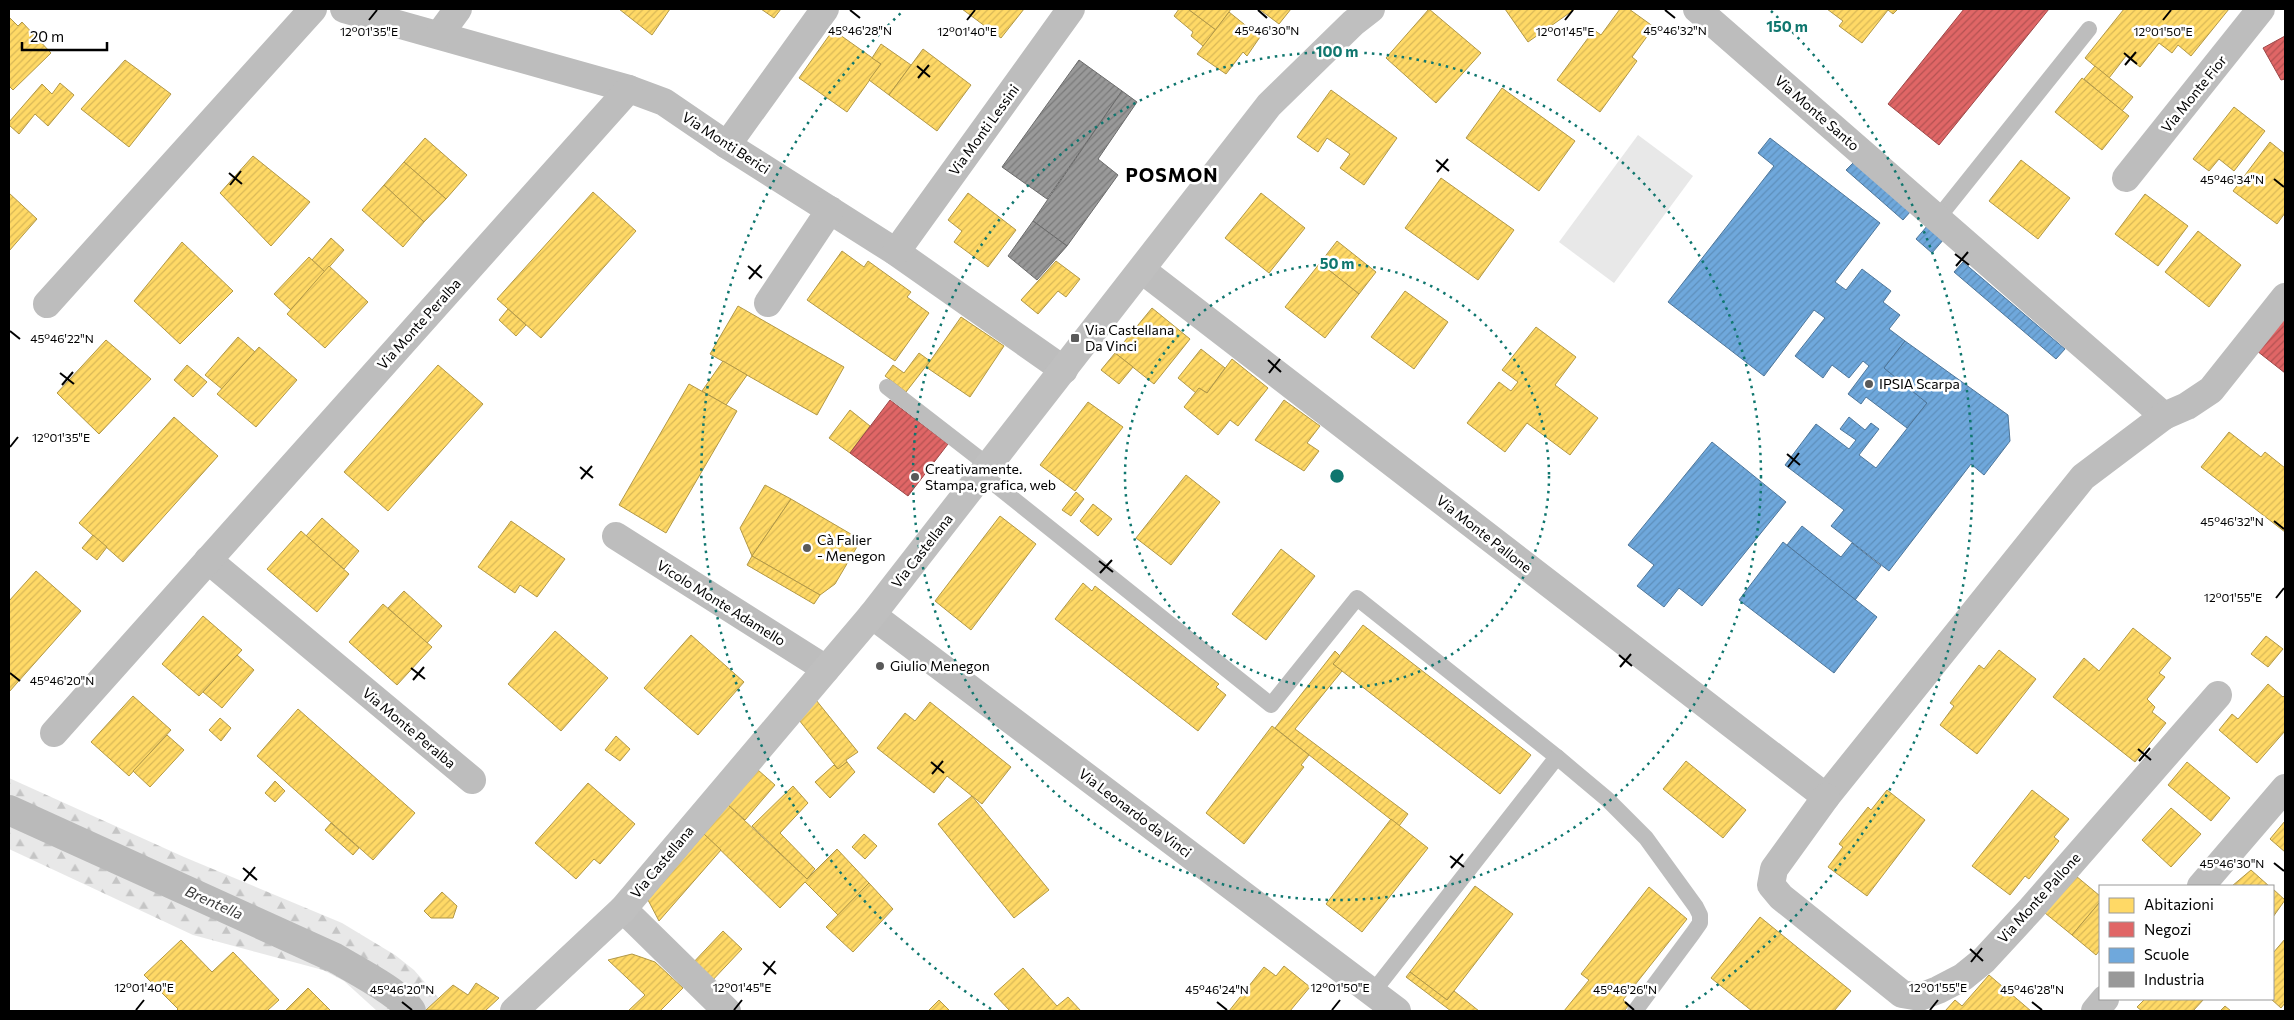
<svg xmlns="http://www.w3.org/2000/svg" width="2294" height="1020" viewBox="0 0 2294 1020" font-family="Commissioner,sans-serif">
	<defs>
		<pattern id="forest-firs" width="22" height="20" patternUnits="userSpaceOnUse" patternTransform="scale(1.25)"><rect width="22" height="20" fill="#e8e8e8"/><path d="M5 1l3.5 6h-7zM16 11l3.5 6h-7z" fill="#c5c5c5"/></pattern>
		<pattern id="homes-hatch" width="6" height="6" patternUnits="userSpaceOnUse" patternTransform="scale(1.25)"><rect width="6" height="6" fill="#ffd966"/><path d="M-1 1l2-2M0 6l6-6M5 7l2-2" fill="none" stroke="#d9b857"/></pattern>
		<pattern id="shops-hatch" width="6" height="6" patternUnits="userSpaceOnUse" patternTransform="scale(1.25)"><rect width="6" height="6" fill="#e06666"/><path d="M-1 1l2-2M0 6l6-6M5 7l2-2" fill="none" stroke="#b35252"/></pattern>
		<pattern id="schools-hatch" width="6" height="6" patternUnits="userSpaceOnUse" patternTransform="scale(1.25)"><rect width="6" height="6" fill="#6fa8dc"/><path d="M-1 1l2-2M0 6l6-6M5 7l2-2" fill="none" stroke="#5e8fbb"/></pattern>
		<pattern id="industry-hatch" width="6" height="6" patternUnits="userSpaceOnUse" patternTransform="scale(1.25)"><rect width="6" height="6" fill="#999"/><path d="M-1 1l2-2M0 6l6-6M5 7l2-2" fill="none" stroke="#7a7a7a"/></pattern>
	</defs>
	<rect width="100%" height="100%" fill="#fff"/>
	<polygon fill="#e8e8e8" points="1638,135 1693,176 1614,283 1559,242"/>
	<polygon fill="url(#forest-firs)" points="9,778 184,857 342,923 395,955 414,970 450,1011 377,1011 344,981 323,970 193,935 9,849"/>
	<g fill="url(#homes-hatch)" stroke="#b29847">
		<polygon points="619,9 670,9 652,35"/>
		<polygon points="761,9 781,9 774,18"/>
		<polygon points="962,9 1024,9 1001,38"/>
		<polygon points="1179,9 1188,9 1216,30 1203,46 1191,36 1193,32 1174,16"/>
		<polygon points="1188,9 1231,9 1216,30"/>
		<polygon points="1259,9 1291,9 1279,24"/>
		<polygon points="1429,9 1481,53 1436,103 1386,58"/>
		<polygon points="1505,9 1575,9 1528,42"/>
		<polygon points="1620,9 1629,9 1654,27 1632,57 1637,61 1600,112 1557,80 1594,30 1601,35"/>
		<polygon points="1827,9 1898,9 1893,14 1888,10 1862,43 1839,26 1843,21"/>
		<polygon points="2124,9 2229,9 2191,56 2178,45 2172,53 2159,43 2140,67 2126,56 2109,78 2085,58"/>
		<polygon points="1229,12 1260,37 1247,56 1243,52 1226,74 1197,54"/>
		<polygon points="9,17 18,26 22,22 51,53 13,90 9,86"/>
		<polygon points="833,30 881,64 847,112 799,78"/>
		<polygon points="881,44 911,65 889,95 869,80 881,64 872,58"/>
		<polygon points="923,49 971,85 937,131 889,95"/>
		<polygon points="125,60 171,94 129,147 81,109"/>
		<polygon points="2095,66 2133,97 2122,111 2084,79"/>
		<polygon points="2082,78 2129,116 2102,150 2055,112"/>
		<polygon points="60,83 74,95 48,126 35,114 19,134 9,125 9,122 42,84 52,94"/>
		<polygon points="1502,88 1575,141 1539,191 1466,138"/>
		<polygon points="1331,90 1397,138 1364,185 1340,168 1350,154 1327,138 1318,152 1297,137"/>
		<polygon points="2234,107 2265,131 2234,171 2219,159 2209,171 2193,159"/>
		<polygon points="425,138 467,175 446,199 404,162"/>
		<polygon points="2270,142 2285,154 2285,213 2277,224 2233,191"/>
		<polygon points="253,156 310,202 271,246 220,193"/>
		<polygon points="2021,160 2070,198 2038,239 1989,201"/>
		<polygon points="404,162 446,199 424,222 384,185"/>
		<polygon points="1441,178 1514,230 1478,280 1405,228"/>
		<polygon points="384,185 424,222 403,247 362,210"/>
		<polygon points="593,192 636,231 541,338 497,299"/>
		<polygon points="9,193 37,219 9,251"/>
		<polygon points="968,193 1016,230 988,267 954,242 962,231 948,220"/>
		<polygon points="1261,193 1305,228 1269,273 1225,238"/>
		<polygon points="2145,194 2188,226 2158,266 2115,234"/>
		<polygon points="2198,231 2241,265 2209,307 2165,272"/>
		<polygon points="331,238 344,250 325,272 312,260"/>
		<polygon points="1337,241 1376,272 1359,294 1320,263"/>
		<polygon points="182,242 233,291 180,344 134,301"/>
		<polygon points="842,251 864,267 868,261 911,292 907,297 929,313 895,361 807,300"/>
		<polygon points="309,257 325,272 291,310 274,294"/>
		<polygon points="1056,261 1080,279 1066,297 1058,291 1038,314 1021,300"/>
		<polygon points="1320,263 1359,294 1325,338 1285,307"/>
		<polygon points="329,266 368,302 325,348 287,314"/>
		<polygon points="1405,291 1448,322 1414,369 1371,337"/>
		<polygon points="738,306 844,367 817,415 710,354"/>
		<polygon points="1152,308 1190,339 1154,384 1115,353"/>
		<polygon points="508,309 526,325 516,336 499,320"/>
		<polygon points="961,317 1004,346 970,397 926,367"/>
		<polygon points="1536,327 1576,357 1555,385 1598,418 1570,455 1527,423 1505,452 1467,423 1499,382 1511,391 1518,382 1502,370"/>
		<polygon points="238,337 255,352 222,389 205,375"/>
		<polygon points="106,340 151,379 99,434 57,393"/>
		<polygon points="259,347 297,380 256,427 217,394"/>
		<polygon points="1201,349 1225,368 1207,393 1199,388 1196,393 1178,378"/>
		<polygon points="919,353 930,361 906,392 885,376 893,365 904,373"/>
		<polygon points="1115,353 1133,367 1119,384 1101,370"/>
		<polygon points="1232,359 1268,388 1238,426 1230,420 1218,435 1184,407 1199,388 1207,393"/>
		<polygon points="723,361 747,375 726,405 702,391"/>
		<polygon points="187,365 207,382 193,397 174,380"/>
		<polygon points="438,365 483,404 388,511 344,472"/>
		<polygon points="689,384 737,411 666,533 619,505"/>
		<polygon points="1284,400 1320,426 1307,443 1319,451 1304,471 1255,440"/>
		<polygon points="1088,402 1123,427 1075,491 1040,465"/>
		<polygon points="850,410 870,426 850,453 829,438"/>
		<polygon points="174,417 218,456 123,562 79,523"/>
		<polygon points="2229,432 2261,457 2265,452 2285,468 2285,532 2201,467"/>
		<polygon points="1186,475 1220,502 1171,565 1136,538"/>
		<polygon points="765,485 791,499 752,556 740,528"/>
		<polygon points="1076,492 1084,499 1071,516 1062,510"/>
		<polygon points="791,499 861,540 835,584 820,595 752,556"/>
		<polygon points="1093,504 1112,519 1098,536 1080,521"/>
		<polygon points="1000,516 1036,544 971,630 935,601"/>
		<polygon points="322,518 359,551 344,569 306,536"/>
		<polygon points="511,521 565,559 537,597 520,585 515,593 478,567"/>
		<polygon points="301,531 349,574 317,612 267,569"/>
		<polygon points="93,535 107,547 97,560 82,548"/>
		<polygon points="1281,549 1315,576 1266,640 1232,614"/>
		<polygon points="752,556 820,595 814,604 747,565"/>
		<polygon points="36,571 81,611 9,692 9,601"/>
		<polygon points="1083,583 1092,591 1095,586 1219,684 1216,687 1226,695 1198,731 1055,619"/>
		<polygon points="404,591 442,626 427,643 388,608"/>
		<polygon points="383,604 432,647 397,685 349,642"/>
		<polygon points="203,616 242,650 199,696 162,664"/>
		<polygon points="1363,625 1531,755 1500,794 1333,664"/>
		<polygon points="2133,628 2171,658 2159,673 2165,677 2147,699 2155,707 2152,712 2166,723 2135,762 2053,697 2084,658 2099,671"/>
		<polygon points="555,631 608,678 561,731 508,684"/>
		<polygon points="691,635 744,682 698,735 644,688"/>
		<polygon points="2266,636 2283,649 2268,667 2251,654"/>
		<polygon points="1999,650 2036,679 1977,754 1940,725 1954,706 1950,703 1979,665 1984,669"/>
		<polygon points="1335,651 1340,656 1333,664 1342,671 1295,729 1408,814 1399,826 1275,728"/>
		<polygon points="237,655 254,670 222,708 203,692"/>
		<polygon points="2268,684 2283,697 2285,695 2285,731 2257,763 2219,730 2232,714 2238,719"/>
		<polygon points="133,696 171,730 129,776 91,742"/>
		<polygon points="816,700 858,752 846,760 847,762 838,769 799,720"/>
		<polygon points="930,702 1011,767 982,804 947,776 934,793 877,748 905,713 915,721"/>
		<polygon points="298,709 415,813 373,860 257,756"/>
		<polygon points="220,718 231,728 221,741 209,730"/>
		<polygon points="1272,726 1309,755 1301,765 1304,767 1244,844 1206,813"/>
		<polygon points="167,735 184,750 150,787 133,771"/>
		<polygon points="616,736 630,749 620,761 605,750"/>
		<polygon points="1686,761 1746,810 1723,838 1663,789"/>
		<polygon points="847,762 855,772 830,798 815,782 834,765 838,769"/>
		<polygon points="2187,762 2230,798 2211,821 2168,785"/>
		<polygon points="758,770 775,785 745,820 728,805"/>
		<polygon points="275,781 285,791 275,802 265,793"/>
		<polygon points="588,783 635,824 600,864 594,859 576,879 535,843"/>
		<polygon points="793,786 808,803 780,833 815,869 807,879 752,826"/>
		<polygon points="1887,790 1925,820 1867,896 1828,867 1843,847 1839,844 1868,807 1871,810"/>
		<polygon points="2032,790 2069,819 2054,837 2059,841 2029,879 2025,876 2010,895 1972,866"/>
		<polygon points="972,796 1049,890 1014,918 938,824"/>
		<polygon points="728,805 807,879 837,849 869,883 838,915 805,882 780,908 704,834"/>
		<polygon points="2171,808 2201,834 2171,867 2142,840"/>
		<polygon points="1391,819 1428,848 1362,932 1326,904"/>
		<polygon points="2285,821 2285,852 2270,839"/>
		<polygon points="331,823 359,848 353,855 325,830"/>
		<polygon points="704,834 721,850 659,921 648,900"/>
		<polygon points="864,834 877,846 865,859 852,847"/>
		<polygon points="2251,870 2269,886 2232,886"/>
		<polygon points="2076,876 2100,896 2100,902 2072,935 2045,913"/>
		<polygon points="869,883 893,909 853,952 826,927"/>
		<polygon points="1475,886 1513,914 1447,1000 1410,972"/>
		<polygon points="1649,887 1687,919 1623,1000 1629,1005 1624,1011 1564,1011 1589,980 1581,974"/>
		<polygon points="2273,889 2285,900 2273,917"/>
		<polygon points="442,892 457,906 453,918 431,918 424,911"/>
		<polygon points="2100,902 2100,950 2096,955 2072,935"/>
		<polygon points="1760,917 1851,991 1834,1011 1752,1011 1711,978"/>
		<polygon points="723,931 742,949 709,984 690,966"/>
		<polygon points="2285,939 2285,1003 2281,1008 2271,999 2273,999 2273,953"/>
		<polygon points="181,940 212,972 233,952 279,1000 267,1011 176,1011 178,1009 144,975"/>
		<polygon points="632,954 655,962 683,988 660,1011 628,1011 645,995 608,960"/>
		<polygon points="1284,966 1310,987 1290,1011 1229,1011 1264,967 1276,976"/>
		<polygon points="1023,968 1057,1006 1068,997 1081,1011 1010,1011 994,994"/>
		<polygon points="1410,972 1447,1000 1454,991 1479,1011 1451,1011 1406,977"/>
		<polygon points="1989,975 2031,1011 1945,1011 1955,1000 1962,1006"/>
		<polygon points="476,983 499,998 485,1011 426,1010 453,985 468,995"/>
		<polygon points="308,988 331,1011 285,1011"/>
		<polygon points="2145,999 2204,999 2193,1011 2142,1011 2137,1007"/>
		<polygon points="939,1000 950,1011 928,1011"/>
		<polygon points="2225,1006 2231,1011 2220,1011"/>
	</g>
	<g fill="url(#shops-hatch)" stroke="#9d4747">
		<polygon points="1964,9 2049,9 1939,145 1888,104"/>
		<polygon points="2285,36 2285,79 2281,80 2263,48"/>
		<polygon points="2285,315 2285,373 2257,351"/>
		<polygon points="890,400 948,444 908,496 850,453"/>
	</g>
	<g fill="url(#schools-hatch)" stroke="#4e769a">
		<polygon points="1770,138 1880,223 1835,282 1846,290 1862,269 1891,291 1883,302 1900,315 1889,329 1905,341 1884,368 1927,403 1907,428 1866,397 1861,404 1848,394 1869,366 1863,361 1849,378 1832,365 1823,378 1795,356 1825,318 1814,310 1764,376 1668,302 1774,166 1758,153"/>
		<polygon points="1854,162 1911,211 1903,220 1846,170"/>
		<polygon points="1928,225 1944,239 1932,253 1916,239"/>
		<polygon points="1963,262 2065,349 2056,359 1954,272"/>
		<polygon points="1905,341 2008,415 2010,441 1984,475 1971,464 1889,571 1831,526 1844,510 1785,465 1816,424 1849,449 1856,440 1840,429 1849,417 1865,430 1871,423 1879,429 1859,455 1876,468 1927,403 1884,368"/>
		<polygon points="1712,442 1786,502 1702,606 1679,588 1664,607 1637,586 1654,565 1628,545"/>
		<polygon points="1802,526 1841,557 1852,543 1881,566 1855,600 1787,545"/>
		<polygon points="1783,542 1877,617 1834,673 1739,600"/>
	</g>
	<g fill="url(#industry-hatch)" stroke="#6b6b6b">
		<polygon points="1079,60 1122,91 1047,199 1002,167"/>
		<polygon points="1122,91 1137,102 1098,159 1118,175 1067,246 1033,221"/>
		<polygon points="1033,221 1067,246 1037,280 1008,256"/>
	</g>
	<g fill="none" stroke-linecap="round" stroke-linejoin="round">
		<path stroke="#bababa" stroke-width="30" d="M9,810L335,958C353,969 401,993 411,1011"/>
		<g stroke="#bdbdbd" stroke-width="16">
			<polyline points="1938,218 2089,29"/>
			<polyline points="887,387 989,466"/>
			<polyline points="982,474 1271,705 1357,598 1557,757 1373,992"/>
			<polyline points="1557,757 1607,799 1646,838 1696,907 1700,915 1700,923 1693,933 1635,1011"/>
		</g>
		<g stroke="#bdbdbd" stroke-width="28">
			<polyline points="344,9 629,89 664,102 727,145 896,252 1064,370"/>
			<polyline points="1697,9 2164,416"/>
			<polyline points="439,35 458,9"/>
			<polyline points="727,145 825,9"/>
			<polyline points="2126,178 2261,9"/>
			<polyline points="896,252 1071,9"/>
			<polyline points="1142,270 1826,797 2083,477 2164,416 2187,406 2211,390 2285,297"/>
			<polyline points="768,303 830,210"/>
			<polyline points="47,304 313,9"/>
			<polyline points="616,536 826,669"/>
			<polyline points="208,560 472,780"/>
			<polyline points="54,733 629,89"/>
			<polyline points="1826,797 1774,869 1771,885 1781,897 1902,994 1920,997 1938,990 1963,977 1984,960 2031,909 2218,695"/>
			<polyline points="2201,886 2285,788"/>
			<polyline points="623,909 727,1011"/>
			<polyline points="2095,1011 2105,999"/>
		</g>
		<polyline stroke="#bdbdbd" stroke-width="28" points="872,615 1397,1011"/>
		<polyline stroke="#bfbfbf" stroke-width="28" points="514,1011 623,909 872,615 1269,105 1353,23 1371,9"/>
	</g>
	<path fill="none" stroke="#000" stroke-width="2" d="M850,10L860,18M1258,10L1267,18M1665,10L1675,18M369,20L377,10M967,20L975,10M1565,20L1573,10M2163,20L2171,10M2124,53L2137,64M2125,65L2136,52M917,66L930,77M918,78L929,65M1436,160L1449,171M1437,172L1448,159M229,173L242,184M2274,179L2284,187M230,185L241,171M1955,254L1969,265M748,266L762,278M1956,266L1968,252M749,279L761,265M10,331L20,339M1268,360L1281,372M60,373L74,384M1269,373L1280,359M62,385L73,372M10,447L18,437M1787,454L1800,465M580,467L593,478M1788,467L1799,453M581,479L592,466M2274,521L2284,529M1099,561L1113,572M1100,573L1112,560M2276,598L2284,588M1619,655L1632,666M1620,667L1631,654M411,668L425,679M10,673L20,681M413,680L424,667M2138,749L2151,760M2139,761L2150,748M931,762L944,773M932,774L943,761M1450,856L1464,867M2274,863L2284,871M243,868L257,880M1451,868L1463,854M244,881L255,867M1970,949L1983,961M763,962L776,974M1971,962L1982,948M764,975L775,961M402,1002L412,1010M1217,1002L1227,1010M1625,1002L1634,1010M2032,1002L2042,1010M136,1010L144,1000M734,1010L742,1000M1332,1010L1340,1000M1930,1010L1938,1000"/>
	<g fill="none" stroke="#0f766e" stroke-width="2.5" stroke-dasharray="2.5 5">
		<circle cx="1337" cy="476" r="212"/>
		<circle cx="1337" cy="476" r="424"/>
		<path d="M991 1009A636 636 0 0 1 903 11M1771 11A636 636 0 0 1 1683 1009"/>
	</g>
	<g fill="#595959" stroke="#fff" stroke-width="2">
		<rect x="1070" y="333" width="10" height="10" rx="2.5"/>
		<circle cx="1869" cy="384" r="5"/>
		<circle cx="915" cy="477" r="5"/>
		<circle cx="807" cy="548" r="5"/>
		<circle cx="880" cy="666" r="5"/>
	</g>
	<g text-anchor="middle" stroke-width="5" stroke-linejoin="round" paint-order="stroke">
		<g font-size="14" fill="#000" stroke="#fff">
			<text transform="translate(2194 94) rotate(-51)" y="5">Via Monte Fior</text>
			<text transform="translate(1817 113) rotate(41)" y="5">Via Monte Santo</text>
			<text transform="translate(984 130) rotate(-54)" y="5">Via Monti Lessini</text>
			<text transform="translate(726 143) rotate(33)" y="5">Via Monti Berici</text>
			<text transform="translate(419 324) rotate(-48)" y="5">Via Monte Peralba</text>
			<text transform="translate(1484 534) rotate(38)" y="5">Via Monte Pallone</text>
			<text transform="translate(922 551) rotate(-52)" y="5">Via Castellana</text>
			<text transform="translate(721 603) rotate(32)" y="5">Vicolo Monte Adamello</text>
			<text transform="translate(409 728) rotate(40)" y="5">Via Monte Peralba</text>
			<text transform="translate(1135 813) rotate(37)" y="5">Via Leonardo da Vinci</text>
			<text transform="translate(662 862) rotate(-50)" y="5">Via Castellana</text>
			<text transform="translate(2039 898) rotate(-48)" y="5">Via Monte Pallone</text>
		</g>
		<g font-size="14" fill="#000" stroke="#fff" text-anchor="start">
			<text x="1085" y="335">Via Castellana<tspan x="1085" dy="16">Da Vinci</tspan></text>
			<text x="1879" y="389">IPSIA Scarpa</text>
			<text x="925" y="474">Creativamente.<tspan x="925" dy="16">Stampa, grafica, web</tspan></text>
			<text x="817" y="545">Cà Falier<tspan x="817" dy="16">- Menegon</tspan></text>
			<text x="890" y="671">Giulio Menegon</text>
		</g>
		<g font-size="15" font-style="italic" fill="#3e3e3e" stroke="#fff">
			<text transform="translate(214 903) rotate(24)" y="5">Brentella</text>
		</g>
		<g font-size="19" font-weight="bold" letter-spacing="1" fill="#000" stroke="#fff">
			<text x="1172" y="182">POSMON</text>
		</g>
	</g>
	<g font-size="12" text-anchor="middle" fill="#000" stroke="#fff" stroke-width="5" stroke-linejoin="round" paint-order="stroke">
		<text x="860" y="35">45°46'28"N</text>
		<text x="1267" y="35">45°46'30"N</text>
		<text x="1675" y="35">45°46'32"N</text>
		<text x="369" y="36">12°01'35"E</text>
		<text x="967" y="36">12°01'40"E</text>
		<text x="1565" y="36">12°01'45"E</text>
		<text x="2163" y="36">12°01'50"E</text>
		<text x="2232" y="184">45°46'34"N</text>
		<text x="62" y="343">45°46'22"N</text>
		<text x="61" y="442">12°01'35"E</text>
		<text x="2232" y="526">45°46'32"N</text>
		<text x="2233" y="602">12°01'55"E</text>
		<text x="62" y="685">45°46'20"N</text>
		<text x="2232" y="868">45°46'30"N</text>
		<text x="144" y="992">12°01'40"E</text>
		<text x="742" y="992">12°01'45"E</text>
		<text x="1340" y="992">12°01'50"E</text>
		<text x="1938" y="992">12°01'55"E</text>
		<text x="402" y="994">45°46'20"N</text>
		<text x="1217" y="994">45°46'24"N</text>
		<text x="1625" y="994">45°46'26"N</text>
		<text x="2032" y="994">45°46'28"N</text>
	</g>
	<circle cx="1337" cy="476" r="8" fill="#0f766e" stroke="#fff" stroke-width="2.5"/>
	<g font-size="15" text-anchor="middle" font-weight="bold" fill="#0f766e" stroke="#fff" stroke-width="5" stroke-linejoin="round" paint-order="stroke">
		<text x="1787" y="32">150 m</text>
		<text x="1337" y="57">100 m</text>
		<text x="1337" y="269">50 m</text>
	</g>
	<rect width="2294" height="1020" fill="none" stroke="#000000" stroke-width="20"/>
	<rect x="2099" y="885" width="175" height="115" fill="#ffffff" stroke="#999999"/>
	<rect x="2109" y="898" width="25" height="15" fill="#ffd966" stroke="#999999"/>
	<text x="2144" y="910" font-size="15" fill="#000000">Abitazioni</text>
	<rect x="2109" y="922" width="25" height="15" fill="#e06666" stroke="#999999"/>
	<text x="2144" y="935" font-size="15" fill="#000000">Negozi</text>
	<rect x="2109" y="948" width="25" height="15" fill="#6fa8dc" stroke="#999999"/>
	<text x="2144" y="960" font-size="15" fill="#000000">Scuole</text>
	<rect x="2109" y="972" width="25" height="15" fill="#999999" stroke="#999999"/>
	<text x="2144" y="985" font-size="15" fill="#000000">Industria</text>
	<path d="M22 42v8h85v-8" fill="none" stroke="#000000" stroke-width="2.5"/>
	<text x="30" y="42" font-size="15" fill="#000000" stroke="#ffffff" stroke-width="4" paint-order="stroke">20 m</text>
</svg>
